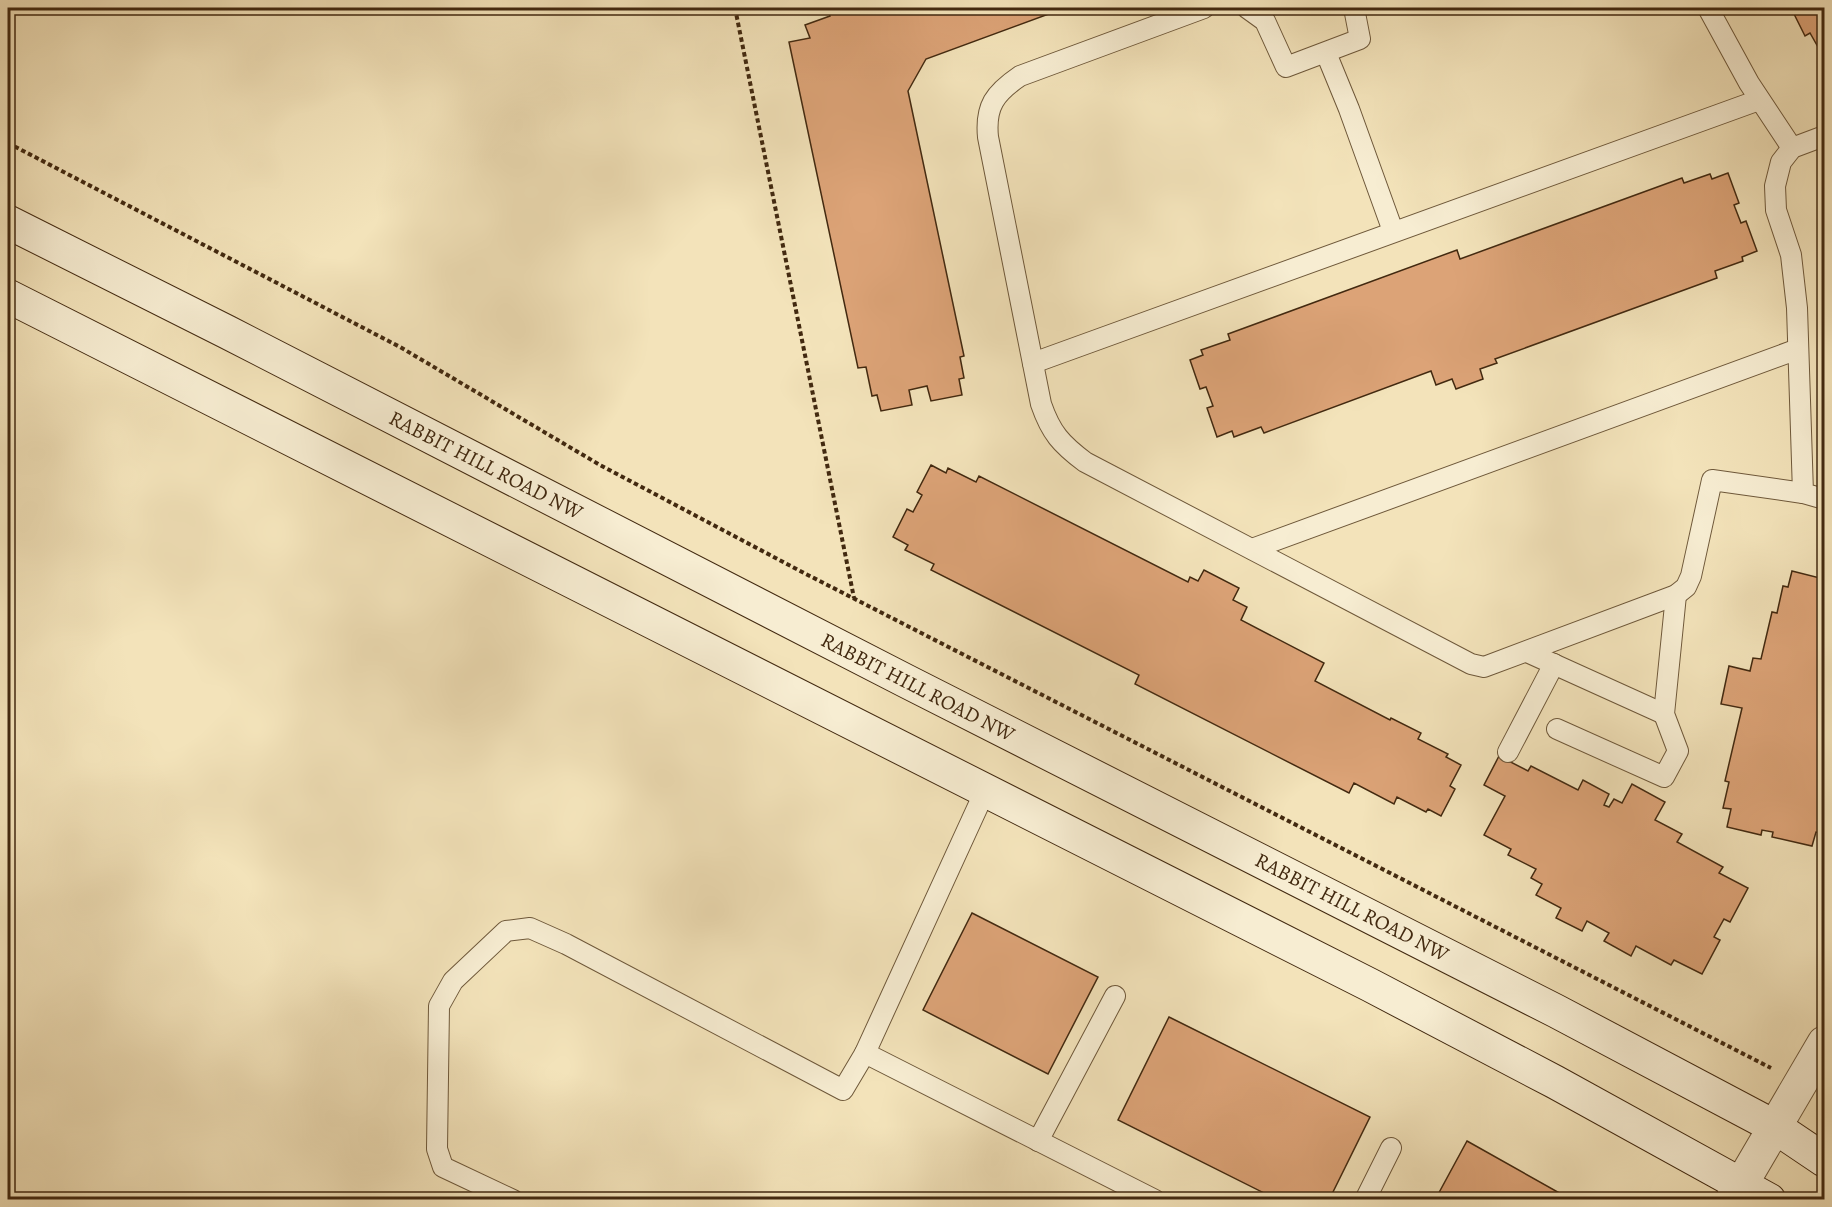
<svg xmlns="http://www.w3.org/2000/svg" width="1832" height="1207" viewBox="0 0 1832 1207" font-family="Alegreya,serif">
	<rect width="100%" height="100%" fill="#f3e3ba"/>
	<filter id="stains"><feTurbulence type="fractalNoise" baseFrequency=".00333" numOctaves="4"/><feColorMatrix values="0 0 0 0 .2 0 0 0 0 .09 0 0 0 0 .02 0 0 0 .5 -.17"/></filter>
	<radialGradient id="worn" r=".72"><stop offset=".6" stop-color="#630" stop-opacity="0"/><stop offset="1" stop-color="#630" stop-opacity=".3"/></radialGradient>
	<g fill="#dca377" stroke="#422910" stroke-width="1.5">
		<polygon points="827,8 1065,8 926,59 908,91 964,356 960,357 964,378 959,379 962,395 931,401 927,386 909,390 912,405 881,411 877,395 872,396 866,367 858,368 789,42 810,38 805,25 830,16"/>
		<polygon points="1785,8 1824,8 1824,43 1818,47 1810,33 1805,36 1792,10 1788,12"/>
		<polygon points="1728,173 1739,203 1734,205 1741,223 1746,221 1757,251 1742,257 1743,261 1715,271 1717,278 1495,359 1497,363 1480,369 1483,379 1456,389 1452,379 1436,385 1431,371 1264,433 1261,427 1234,437 1232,431 1217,437 1207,408 1213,406 1206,387 1200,389 1190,360 1203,355 1201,350 1230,340 1228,334 1457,250 1460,259 1682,178 1684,183 1710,174 1712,179"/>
		<polygon points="931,465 946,473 948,468 976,482 979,476 1188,582 1190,577 1198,581 1204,570 1239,588 1233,600 1247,607 1241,620 1324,663 1315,681 1390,720 1391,718 1421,733 1418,739 1448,754 1446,757 1461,765 1450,786 1455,789 1441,816 1428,809 1426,812 1397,797 1394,804 1354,783 1349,793 1135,684 1139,675 931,570 934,564 905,550 908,545 893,537 907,509 913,512 922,495 917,492"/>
		<polygon points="1792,571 1824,579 1824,816 1821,833 1816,832 1812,846 1772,837 1773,832 1762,830 1761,835 1727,827 1731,809 1723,808 1729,782 1725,781 1742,708 1721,704 1729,666 1750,671 1753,658 1761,659 1772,612 1777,613 1783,586 1788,587"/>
		<polygon points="1499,756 1528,771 1531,766 1578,790 1583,780 1609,794 1604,805 1609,807 1614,799 1622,803 1632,784 1665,802 1655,820 1682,834 1677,842 1723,867 1719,873 1748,888 1730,922 1724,919 1714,937 1720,940 1702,974 1674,960 1671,965 1636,946 1631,956 1604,941 1609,933 1587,921 1582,931 1556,918 1561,908 1536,895 1542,884 1531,878 1536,869 1508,855 1511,849 1484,835 1505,796 1484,785"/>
		<polygon points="972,913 1098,977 1048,1074 923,1010"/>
		<polygon points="1169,1017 1370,1117 1329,1200 1278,1200 1118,1120"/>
		<polygon points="1467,1141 1572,1200 1435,1200"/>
	</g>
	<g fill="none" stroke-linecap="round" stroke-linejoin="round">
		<defs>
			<g id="service">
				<path d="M1204,8L1020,76C995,93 985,106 988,137L1041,404C1051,433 1061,444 1085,462L1471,664L1484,667L1676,595L1686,587L1691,576L1712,480L1803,493"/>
				<polyline points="1247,8 1265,21 1286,67 1360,39 1354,8"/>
				<polyline points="1708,8 1749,83 1792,148"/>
				<polyline points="1326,53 1349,109 1393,231"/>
				<polyline points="1824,136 1792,148 1781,162 1775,186 1776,210 1791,255 1797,308 1803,493 1824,499"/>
				<polyline points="1033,363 1759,100"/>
				<polyline points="1252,549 1798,349"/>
				<polyline points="1527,652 1664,714"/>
				<polyline points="1557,729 1664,777 1678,751 1664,714 1676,595"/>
				<polyline points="1508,752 1554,664"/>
				<polyline points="985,791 865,1053 1155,1200"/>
				<polyline points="1038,1141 1115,996"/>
				<polyline points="513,1200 443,1167 437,1149 439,1006 453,981 506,931 530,928 566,944 843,1090 865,1053"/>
				<polyline points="1365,1200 1391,1148"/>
			</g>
			<polyline id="tertiary" points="1732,1200 1824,1043"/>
			<g id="secondary">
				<polyline points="8,222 227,332 906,681 1556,1011 1775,1127 1824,1160"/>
				<polyline points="8,296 1370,985 1555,1082 1769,1200"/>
			</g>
		</defs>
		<use href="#service" stroke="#6e583a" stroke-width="22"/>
		<use href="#tertiary" stroke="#6e583a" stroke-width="35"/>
		<use href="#secondary" stroke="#422910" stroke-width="35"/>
		<g stroke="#422910" stroke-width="4" stroke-dasharray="4.5 3" stroke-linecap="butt">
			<polyline points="735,8 854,598"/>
			<polyline points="8,143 400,347 600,465 804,573 1771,1068"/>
		</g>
		<use href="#service" stroke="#f7edd2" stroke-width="20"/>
		<use href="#tertiary" stroke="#f7edd2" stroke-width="33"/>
		<use href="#secondary" stroke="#f7edd2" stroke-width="33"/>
	</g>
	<g text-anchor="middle" stroke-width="6" stroke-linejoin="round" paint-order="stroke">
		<g font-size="21" fill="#422910" stroke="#f7edd2">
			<text transform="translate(486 465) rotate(27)" y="7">RABBIT HILL ROAD NW</text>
			<text transform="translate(918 687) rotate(27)" y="7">RABBIT HILL ROAD NW</text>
			<text transform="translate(1352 907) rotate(27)" y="7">RABBIT HILL ROAD NW</text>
		</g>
	</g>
	<rect width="1832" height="1207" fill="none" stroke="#f3e3ba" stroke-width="30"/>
	<rect x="9" y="9" width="1814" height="1189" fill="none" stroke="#422910" stroke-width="3"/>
	<rect x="15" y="15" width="1802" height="1177" fill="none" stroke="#422910" stroke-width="1.5"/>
	<rect width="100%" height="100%" filter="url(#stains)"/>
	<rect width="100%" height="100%" fill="url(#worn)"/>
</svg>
